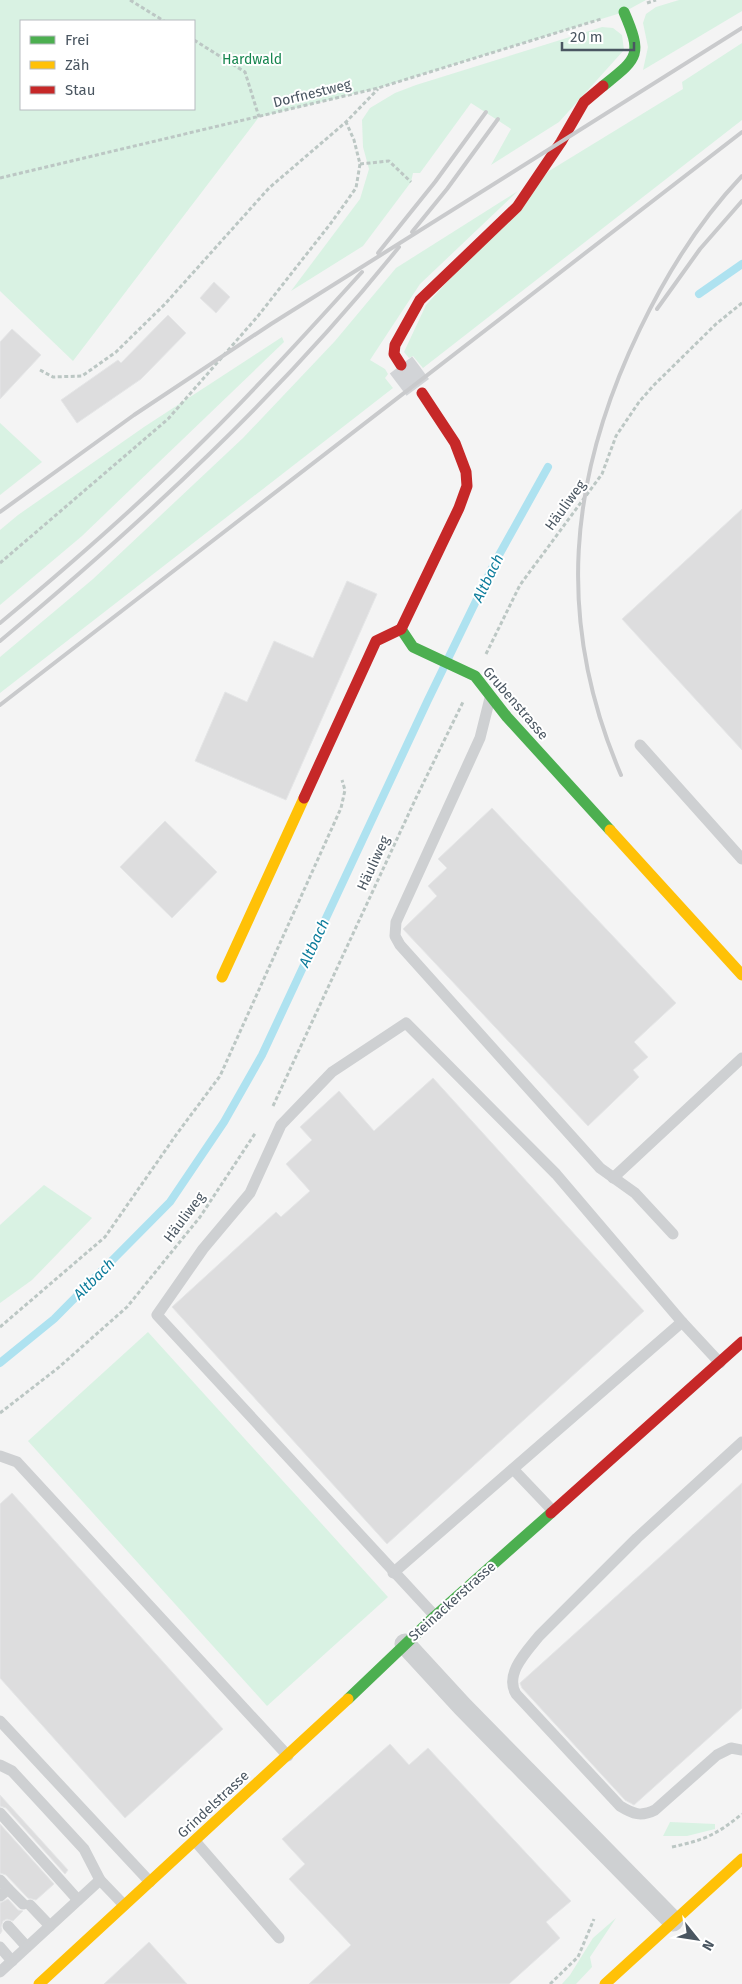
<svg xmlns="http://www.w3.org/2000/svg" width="742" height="1984" viewBox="0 0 742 1984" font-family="'Fira Sans',sans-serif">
	<rect width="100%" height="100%" fill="#f4f4f4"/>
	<g fill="#d9f2e3" fill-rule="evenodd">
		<path d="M0,0H646L624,12L378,88L259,117L73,361L0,291ZM21,21H194V109H21Z"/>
		<polygon points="679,0 742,0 742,11 643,70 648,47 643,23 646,14 656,7"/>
		<polygon points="602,27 613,28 622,35 624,50 559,122 491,165 511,129 471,103 420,173 413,173 411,182 363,246 291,291 360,199 369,169 363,147 362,120 370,108 395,93 416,85"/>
		<polygon points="742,43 742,120 423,368 413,356 409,358 404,352 426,305 549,171 683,89 682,82"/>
		<polygon points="518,191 420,284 370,360 385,369 388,374 385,378 393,388 0,693 0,657 93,579 243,438 335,341 396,268"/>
		<polygon points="282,337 284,342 82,536 0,605 0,530 18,515 144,427"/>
		<polygon points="0,423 42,462 0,495"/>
		<polygon points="44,1185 92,1218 32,1280 0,1303 0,1225"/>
		<polygon points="148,1332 388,1597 267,1706 28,1441"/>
		<polygon points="670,1822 715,1824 715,1829 687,1836 663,1836"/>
		<polygon points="616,1918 590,1957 592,1967 576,1984 562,1984 570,1975 593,1938"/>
	</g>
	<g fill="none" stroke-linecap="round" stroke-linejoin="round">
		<g stroke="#aee2f0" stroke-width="8">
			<polyline points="699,294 742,264"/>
			<polyline points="0,1363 54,1319 170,1202 224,1122 262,1055 427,702 494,564 548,467"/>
		</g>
	</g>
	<g fill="#ddddde" stroke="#e5e6e7">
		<polygon points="214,282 230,297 216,313 200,298"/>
		<polygon points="168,315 186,333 141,379 77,423 61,400 118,360 121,363"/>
		<polygon points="12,329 41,355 0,399 0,342"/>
		<polygon points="742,509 742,750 622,619"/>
		<polygon points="347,581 377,594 286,800 195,761 225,692 247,702 274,641 313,658"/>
		<polygon points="492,808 676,1003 634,1042 648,1057 633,1070 639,1077 588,1126 403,929 437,896 428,886 447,868 438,859"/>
		<polygon points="165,821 217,872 172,918 120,867"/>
		<polygon points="433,1078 644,1311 387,1544 172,1307 276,1212 281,1217 310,1191 286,1164 312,1140 300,1127 339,1091 374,1131"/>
		<polygon points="742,1483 742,1708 634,1805 625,1800 522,1688 520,1683"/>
		<polygon points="12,1493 223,1729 125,1818 0,1678 0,1504"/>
		<polygon points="390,1744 409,1765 428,1748 571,1901 546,1922 560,1938 509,1984 309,1984 351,1945 289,1879 305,1864 282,1839"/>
		<polygon points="0,1795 68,1870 65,1874 6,1808 0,1806"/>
		<polygon points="0,1824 54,1884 36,1900 28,1898 6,1875 0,1873"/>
		<polygon points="8,1899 18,1910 23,1911 13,1921 7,1919 3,1921 1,1927 2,1931 0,1934 0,1903"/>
		<polygon points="149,1942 187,1984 104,1984"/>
	</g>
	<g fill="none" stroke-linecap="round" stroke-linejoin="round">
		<polyline stroke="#d2d4d7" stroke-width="28" stroke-dasharray="28 14" stroke-linecap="butt" points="401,365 422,393"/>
		<g stroke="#bcc7c4" stroke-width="3" stroke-dasharray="4 2.5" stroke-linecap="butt">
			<polyline points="130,0 164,21"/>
			<polyline points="647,3 656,0"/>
			<polyline points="194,40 245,72 259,117"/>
			<polyline points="360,164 389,161 411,182"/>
			<polyline points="0,178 378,88 601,19"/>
			<polyline points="40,370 53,377 82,376 116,352 165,304 269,188 346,122 378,89"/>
			<polyline points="0,563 168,419 258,316 331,223 356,188 360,164 354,140 346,122"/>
			<polyline points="486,654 520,585 602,474 616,436 639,402 654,385 716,324 742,303"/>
			<polyline points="273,1106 416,798 463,702"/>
			<polyline points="0,1327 105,1237 176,1135 220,1076 341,808 345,790 342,780"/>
			<polyline points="0,1413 58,1368 127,1307 200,1217 256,1132"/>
			<path d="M672,1847C704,1840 716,1835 742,1814"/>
			<polyline points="550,1984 578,1957 594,1919"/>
		</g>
		<g stroke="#ced0d2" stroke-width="11">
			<polyline points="490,698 480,738 396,922 395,936 400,945 600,1168 635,1193 673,1234"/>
			<polyline points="640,745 742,859"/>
			<polyline points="613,1178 742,1058"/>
			<path d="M742,1442L637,1538L539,1636C527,1651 504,1674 516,1694L620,1806C633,1814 641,1817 655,1810L717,1755L731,1748L742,1750"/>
			<polyline points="0,1456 17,1462 288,1756"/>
			<polyline points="513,1469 553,1511"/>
			<polyline points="393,1573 682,1322"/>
			<polyline points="435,1616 157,1315 203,1249 250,1193 281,1125 332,1072 406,1023 556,1174 682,1322 720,1363"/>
			<polyline points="0,1721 150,1882"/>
			<polyline points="0,1765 12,1771 84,1849 100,1880 124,1905"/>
			<polyline points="0,1813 78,1900"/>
			<polyline points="195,1841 279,1938"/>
			<polyline points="0,1880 8,1889 0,1896"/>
			<polyline points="8,1889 23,1904"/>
			<polyline points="30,1905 50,1926"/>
			<polyline points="8,1926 27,1947"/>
			<polyline points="0,1947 12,1961"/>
			<polyline points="0,1972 100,1880"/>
		</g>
		<polyline stroke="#ced0d2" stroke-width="21" points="405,1644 462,1706 673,1921"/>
		<g stroke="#4caf50" stroke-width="11">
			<path d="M603,86C638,58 643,56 624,12"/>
			<polyline points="401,629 413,647 475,676 507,717 610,830"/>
			<polyline points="348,1699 435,1616 551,1513"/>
		</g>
		<g stroke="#ffc107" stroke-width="11">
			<polyline points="610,830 742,975"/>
			<polyline points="222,977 304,798"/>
			<polyline points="39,1984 348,1699"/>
			<polyline points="605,1984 742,1859"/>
		</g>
		<g stroke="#c62828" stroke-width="11">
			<polyline points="401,365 394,354 395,345 420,300 517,207 561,142 584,102 603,86"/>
			<polyline points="401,629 459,508 467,486 466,472 455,443 422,393"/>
			<polyline points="304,798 376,641 401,629"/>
			<polyline points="551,1513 742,1342"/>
		</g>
		<g stroke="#c9cacc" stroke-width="4">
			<polyline points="412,232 447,189 498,119"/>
			<polyline points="378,253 435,182 486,112"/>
			<polyline points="657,309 700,249 742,201"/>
			<polyline points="0,512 134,415 271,324 742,28"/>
			<path d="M0,623C71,564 141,503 206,438C260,385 311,328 362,272"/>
			<path d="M0,641C144,521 282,393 399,247"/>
			<polyline points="0,705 742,132"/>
			<path d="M621,775C555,621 568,478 640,329C667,273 699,221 742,176"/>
		</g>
	</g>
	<g text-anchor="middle" stroke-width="4" stroke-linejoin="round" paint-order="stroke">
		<g font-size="14" fill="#17864f" stroke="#fff">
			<text x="252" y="64">Hardwald</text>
		</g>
		<g font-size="14" fill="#4a5661" stroke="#fff">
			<text transform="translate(312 93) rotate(-14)" y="5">Dorfnestweg</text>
			<text transform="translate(565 505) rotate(-54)" y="5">Häuliweg</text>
			<text transform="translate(516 703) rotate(49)" y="5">Grubenstrasse</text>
			<text transform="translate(373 863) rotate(-65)" y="5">Häuliweg</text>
			<text transform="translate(184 1217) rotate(-53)" y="5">Häuliweg</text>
			<text transform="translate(452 1601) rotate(-42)" y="5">Steinackerstrasse</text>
			<text transform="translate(213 1804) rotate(-43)" y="5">Grindelstrasse</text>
		</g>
		<g font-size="15" font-style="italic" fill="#0c7c9b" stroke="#fff">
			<text transform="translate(488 578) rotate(-64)" y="5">Altbach</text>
			<text transform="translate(314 943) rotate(-65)" y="5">Altbach</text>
			<text transform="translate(94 1279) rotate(-45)" y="5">Altbach</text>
		</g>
	</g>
	<rect x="20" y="20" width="175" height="90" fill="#ffffff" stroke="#b7bbc0"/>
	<rect x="30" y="36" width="25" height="8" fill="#4caf50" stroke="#b7bbc0"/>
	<text x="65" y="45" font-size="15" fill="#4a5661">Frei</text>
	<rect x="30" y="61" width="25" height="8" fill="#ffc107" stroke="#b7bbc0"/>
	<text x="65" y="70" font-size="15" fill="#4a5661">Zäh</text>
	<rect x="30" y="86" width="25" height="8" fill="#c62828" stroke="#b7bbc0"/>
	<text x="65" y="95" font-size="15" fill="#4a5661">Stau</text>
	<g transform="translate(697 1939) rotate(120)" stroke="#ffffff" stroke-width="4" paint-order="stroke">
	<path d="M0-4L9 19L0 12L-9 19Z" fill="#4a5661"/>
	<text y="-8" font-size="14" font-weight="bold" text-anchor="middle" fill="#4a5661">N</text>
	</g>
	<path d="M562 42v8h72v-8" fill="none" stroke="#4a5661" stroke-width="2.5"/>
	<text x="570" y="42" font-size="15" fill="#4a5661" stroke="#ffffff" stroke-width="4" paint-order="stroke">20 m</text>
</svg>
